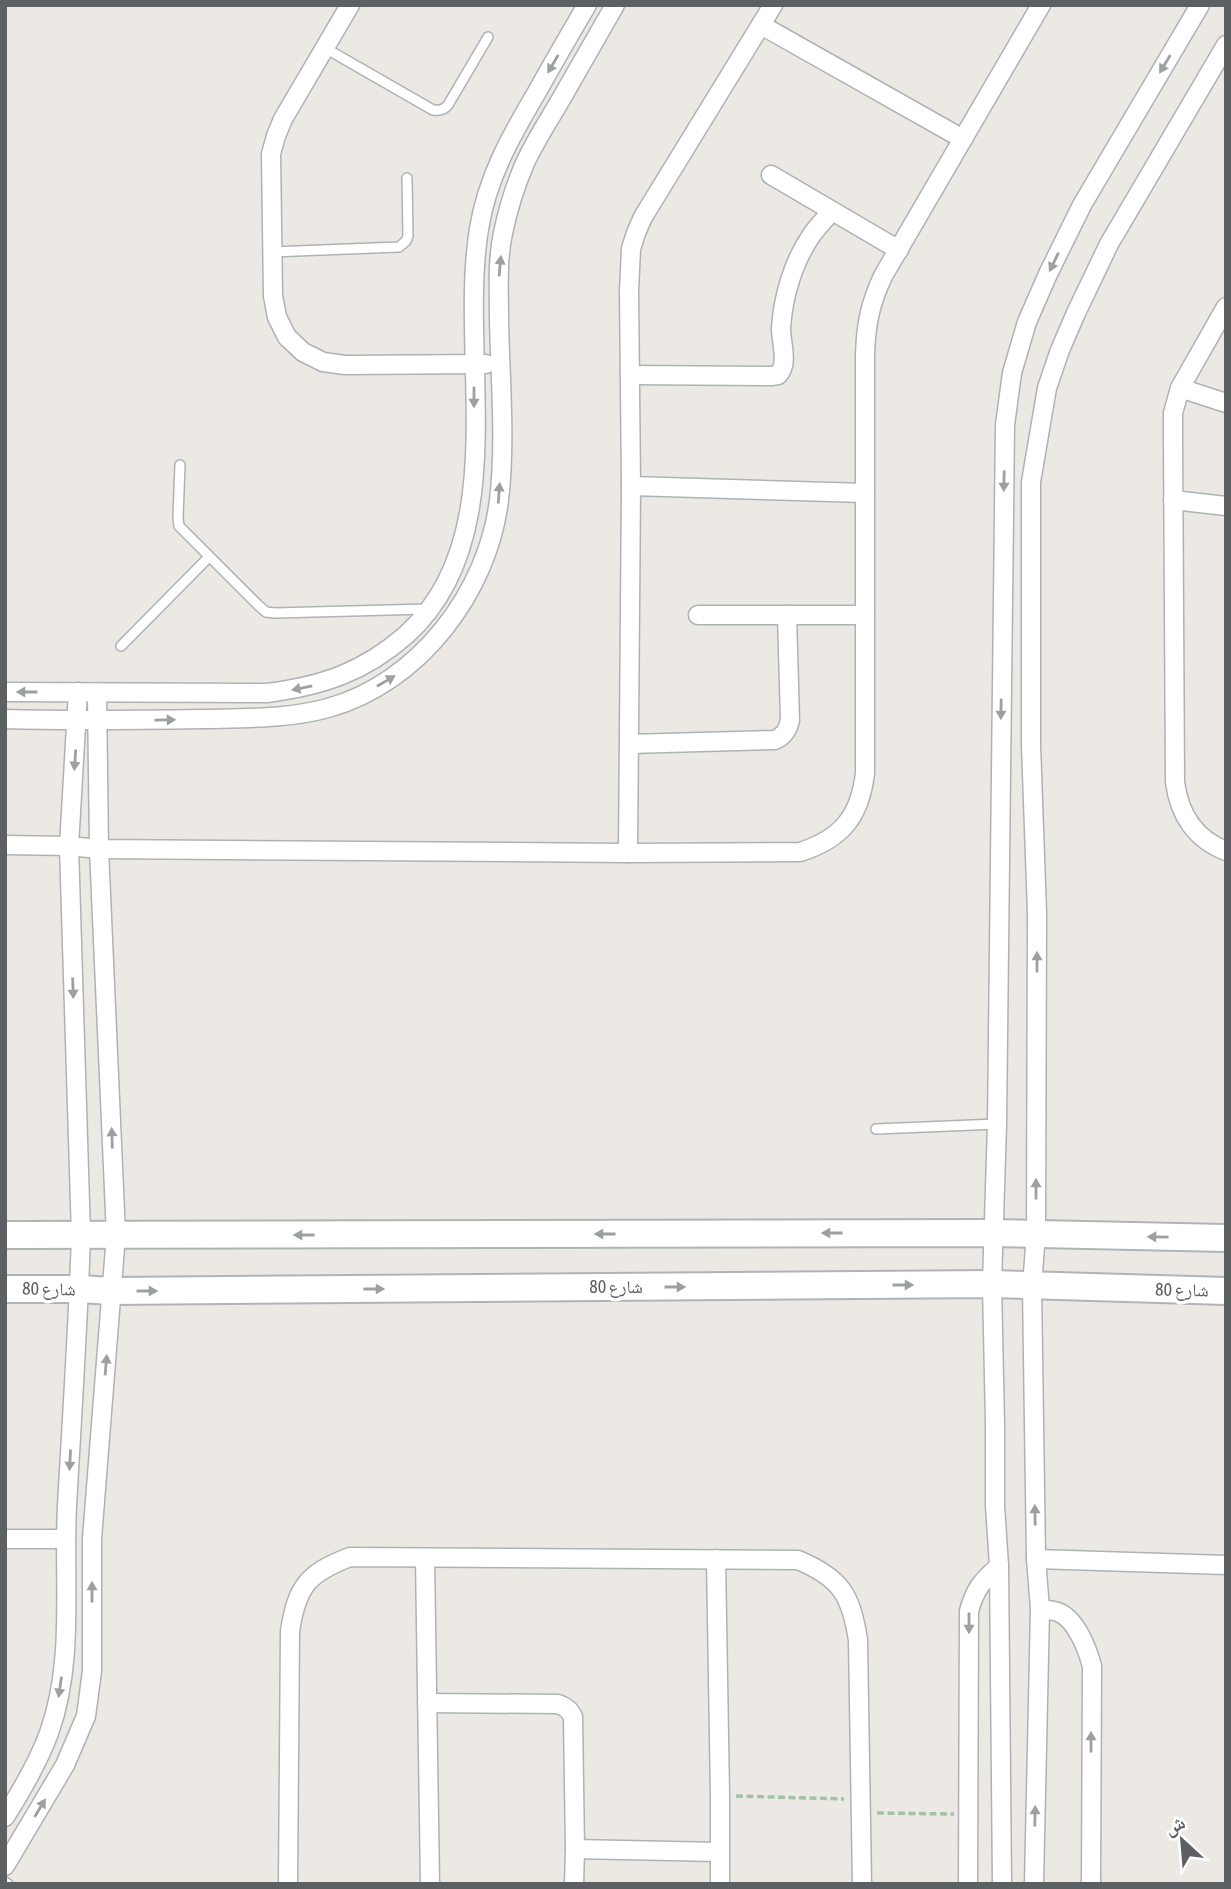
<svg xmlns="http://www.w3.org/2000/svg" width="1231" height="1889" viewBox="0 0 1231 1889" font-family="'Asap Condensed','Noto Naskh Arabic',sans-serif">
	<rect width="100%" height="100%" fill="#ece9e4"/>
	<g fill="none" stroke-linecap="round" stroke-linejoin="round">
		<defs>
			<g id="lane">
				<path d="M325,48L433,110C439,111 444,110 448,105L488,37"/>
				<polyline points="271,252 399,247 406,241 408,236 407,178"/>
				<polyline points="180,465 178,518 179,526 259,606 266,612 275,613 427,609"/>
				<polyline points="121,646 209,557"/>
				<polyline points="876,1129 997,1124"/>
				<polyline points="5,1882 8,1884"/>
			</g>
			<g id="street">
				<polyline points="350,5 283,119 276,136 271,154 273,296 277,317 287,337 303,352 323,362 345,365 486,364"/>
				<polyline points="761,25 963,139"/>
				<polyline points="771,175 899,250"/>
				<path d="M1226,307L1180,388L1173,413V438L1175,782C1179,814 1195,839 1226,851"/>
				<path d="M630,375L771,376L778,375C789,364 781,343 781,328C783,297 793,262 811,236C817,227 825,219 832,211"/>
				<polyline points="1180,388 1226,403"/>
				<polyline points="631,486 865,493"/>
				<polyline points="1173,500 1226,506"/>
				<polyline points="698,615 865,615"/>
				<path d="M5,692L267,693C322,686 364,672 406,635C515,537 458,357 479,229C487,178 511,136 537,92C553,63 570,34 587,5"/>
				<path d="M5,719C72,721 138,720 204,719C246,718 288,719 328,708C419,683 488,592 499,500C506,441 500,378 499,318C499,290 497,261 503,233C508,209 515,186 525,163C536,139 551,117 564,94C581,64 598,35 615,5"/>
				<path d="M629,744L775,740C784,736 788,730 790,720L787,615"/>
				<path d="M5,845L69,846L99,849L628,853L800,852C841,839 860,817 865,773V355C866,324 870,304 883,276L1041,5"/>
				<polyline points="628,853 631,486 629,291 631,249 636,233 643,217 773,5"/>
				<polyline points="5,1539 65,1539"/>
				<polyline points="425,1558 430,1884"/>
				<polyline points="716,1559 720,1796 720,1884"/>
				<polyline points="1036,1559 1226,1565"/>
				<path d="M1040,1609C1045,1610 1053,1610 1058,1612C1076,1619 1087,1648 1092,1666L1091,1884"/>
				<path d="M427,1703L558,1704C566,1707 570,1710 573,1717L575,1849L574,1884"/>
				<path d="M5,1817C22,1790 38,1763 49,1733C75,1661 63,1581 67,1506C72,1416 78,1326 81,1236L69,846L78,692"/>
				<polyline points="575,1849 719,1852"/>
				<polyline points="5,1866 65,1765 86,1716 92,1671 92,1539 116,1235 99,849 97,694"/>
				<path d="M288,1884L290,1631C297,1586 308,1573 350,1557L798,1560C841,1578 851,1595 858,1640L862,1884"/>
				<path d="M968,1884L969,1611C975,1589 982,1581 999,1566"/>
				<polyline points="1002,1884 999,1566 995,1506 995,1424 992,1284 997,1124 1005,425 1012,373 1027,322 1048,274 1082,205 1200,5"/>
				<polyline points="1034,1884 1040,1609 1036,1559 1032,1286 1036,1234 1037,913 1031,745 1031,482 1047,388 1060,350 1076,313 1109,244 1226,45"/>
			</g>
			<g id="secondary">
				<polyline points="5,1235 993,1233 1226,1238"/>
				<polyline points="5,1289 79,1289 112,1291 992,1284 1226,1291"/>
			</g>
		</defs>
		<use href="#lane" stroke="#afb2b5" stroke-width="12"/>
		<use href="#street" stroke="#afb2b5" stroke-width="21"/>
		<use href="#secondary" stroke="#b0b4b7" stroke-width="30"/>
		<g stroke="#a0c3a5" stroke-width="3.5" stroke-dasharray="7 3.5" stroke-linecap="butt">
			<polyline points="736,1796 844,1799"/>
			<polyline points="877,1813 954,1814"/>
		</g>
		<use href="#lane" stroke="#fff" stroke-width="9"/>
		<use href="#street" stroke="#fff" stroke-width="18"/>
		<use href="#secondary" stroke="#fff" stroke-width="26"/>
	</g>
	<defs><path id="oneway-solid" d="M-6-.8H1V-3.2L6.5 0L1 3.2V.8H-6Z" transform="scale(1.75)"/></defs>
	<g fill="#9da0a1">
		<use href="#oneway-solid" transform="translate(553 64) rotate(120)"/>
		<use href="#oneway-solid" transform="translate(1165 64) rotate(121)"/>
		<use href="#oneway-solid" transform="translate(1054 262) rotate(116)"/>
		<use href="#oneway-solid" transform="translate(500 266) rotate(-85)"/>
		<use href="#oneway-solid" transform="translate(474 397) rotate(90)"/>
		<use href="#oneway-solid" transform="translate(1004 481) rotate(91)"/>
		<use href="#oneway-solid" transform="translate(499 493) rotate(-86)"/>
		<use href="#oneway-solid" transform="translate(386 681) rotate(-30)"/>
		<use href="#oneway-solid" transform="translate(302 688) rotate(168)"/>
		<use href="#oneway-solid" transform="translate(27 692) rotate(-180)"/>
		<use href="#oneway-solid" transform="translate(1001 709) rotate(91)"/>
		<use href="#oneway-solid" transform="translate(165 720) rotate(-1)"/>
		<use href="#oneway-solid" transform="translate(75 760) rotate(94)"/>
		<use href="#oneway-solid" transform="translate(1037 962) rotate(-90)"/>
		<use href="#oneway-solid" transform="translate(73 988) rotate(88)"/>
		<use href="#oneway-solid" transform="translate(112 1138) rotate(-92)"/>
		<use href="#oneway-solid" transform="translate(1036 1189) rotate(-90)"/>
		<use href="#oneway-solid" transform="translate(832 1233) rotate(180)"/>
		<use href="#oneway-solid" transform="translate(605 1234) rotate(180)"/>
		<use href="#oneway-solid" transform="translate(304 1235) rotate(180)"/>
		<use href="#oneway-solid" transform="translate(1158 1237) rotate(-179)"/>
		<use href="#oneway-solid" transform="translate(903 1285)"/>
		<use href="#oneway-solid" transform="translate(675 1287)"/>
		<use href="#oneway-solid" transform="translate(374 1289)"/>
		<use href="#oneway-solid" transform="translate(147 1291)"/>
		<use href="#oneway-solid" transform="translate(106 1365) rotate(-85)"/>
		<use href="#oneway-solid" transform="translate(70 1460) rotate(93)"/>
		<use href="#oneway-solid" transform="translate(1035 1515) rotate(-91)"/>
		<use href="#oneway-solid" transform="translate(92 1592) rotate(-90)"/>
		<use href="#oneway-solid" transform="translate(969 1623) rotate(90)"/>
		<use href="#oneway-solid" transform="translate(60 1687) rotate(98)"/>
		<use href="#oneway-solid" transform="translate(1091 1742) rotate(-90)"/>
		<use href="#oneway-solid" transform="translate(40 1808) rotate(-59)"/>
		<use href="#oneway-solid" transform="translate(1035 1816) rotate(-89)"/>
	</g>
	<g text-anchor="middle" stroke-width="7" stroke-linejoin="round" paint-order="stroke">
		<g font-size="18" fill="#5c6063" stroke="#fff">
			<text x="616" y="1293">شارع 80</text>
			<text transform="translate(49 1289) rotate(1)" y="6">شارع 80</text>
			<text transform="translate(1182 1290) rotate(1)" y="6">شارع 80</text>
		</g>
	</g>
	<rect width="1231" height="1889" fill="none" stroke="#5c6063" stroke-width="14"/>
	<g transform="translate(1182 1840) rotate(334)" stroke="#ffffff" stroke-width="5" paint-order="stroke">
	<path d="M0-5L12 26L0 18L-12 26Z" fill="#5c6063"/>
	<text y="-10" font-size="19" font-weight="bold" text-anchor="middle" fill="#5c6063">ش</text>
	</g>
</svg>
